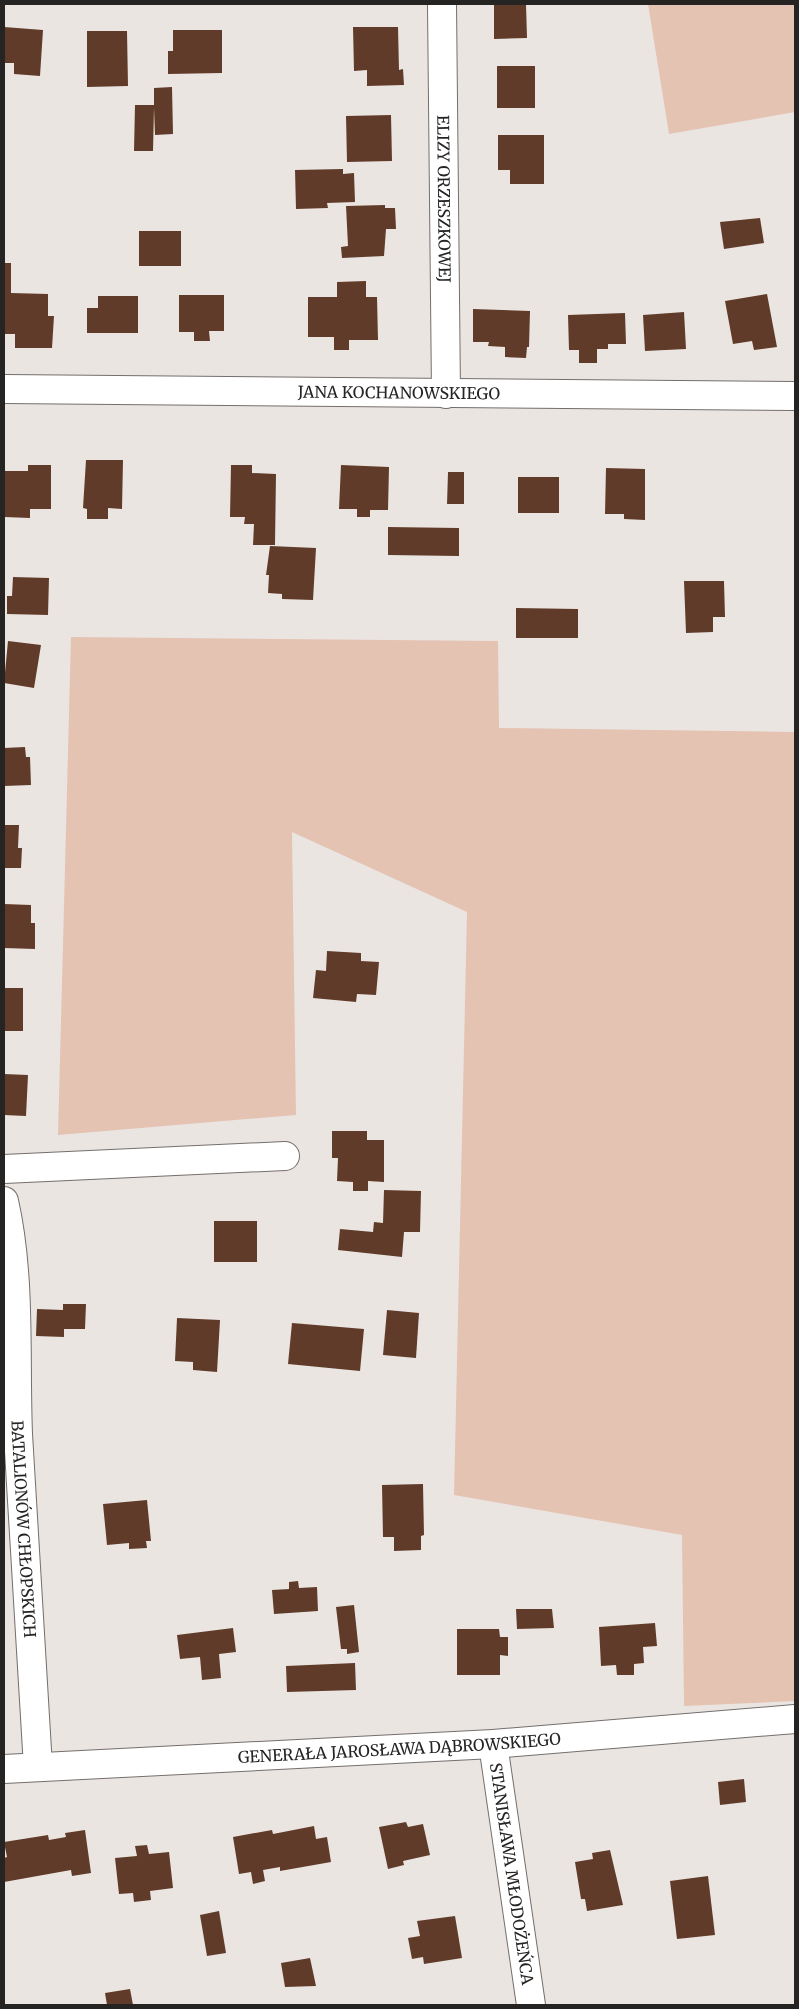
<svg xmlns="http://www.w3.org/2000/svg" width="799" height="2009" viewBox="0 0 799 2009" font-family="Merriweather,serif">
	<rect width="100%" height="100%" fill="#ebe5e2"/>
	<g fill="#e4c3b3">
		<polygon points="648,4 795,4 795,112 669,134"/>
		<polygon points="71,637 498,641 499,728 795,732 795,1701 684,1706 682,1535 454,1495 467,912 292,832 296,1115 58,1135"/>
	</g>
	<g fill="#613b29">
		<polygon points="494,4 526,4 527,38 494,39"/>
		<polygon points="4,27 43,30 40,76 14,74 14,63 4,63"/>
		<polygon points="353,27 398,27 399,70 403,69 404,85 367,86 367,70 354,71"/>
		<polygon points="173,30 222,30 222,73 168,74 168,51 173,51"/>
		<polygon points="87,31 127,31 128,86 87,87"/>
		<rect x="497" y="66" width="38" height="42"/>
		<polygon points="172,87 173,134 155,135 154,108 153,151 134,151 135,105 154,105 154,88"/>
		<polygon points="391,115 392,161 347,162 346,116"/>
		<polygon points="498,135 544,135 544,184 510,184 510,170 498,170"/>
		<polygon points="343,169 343,174 354,173 355,202 327,203 328,208 296,209 295,170"/>
		<polygon points="385,205 385,208 395,208 396,229 386,229 384,256 342,258 341,247 348,246 346,206"/>
		<polygon points="760,218 764,243 724,249 720,222"/>
		<rect x="139" y="231" width="42" height="35"/>
		<polygon points="4,263 11,263 11,293 48,294 48,316 54,316 52,348 15,348 15,334 4,334"/>
		<polygon points="366,281 366,297 377,297 378,340 349,340 349,350 334,350 334,337 308,337 308,297 337,297 337,282"/>
		<polygon points="767,294 777,347 754,350 752,341 733,344 725,301"/>
		<polygon points="179,295 224,295 224,331 209,331 210,341 194,341 194,332 179,332"/>
		<polygon points="98,296 138,296 138,333 87,333 87,308 98,308"/>
		<polygon points="473,309 530,311 529,347 527,347 526,358 505,357 505,347 488,346 489,342 473,342"/>
		<polygon points="684,312 686,349 645,351 643,315"/>
		<polygon points="625,313 626,344 608,344 608,349 597,349 597,363 579,363 579,350 569,350 568,315"/>
		<polygon points="86,460 123,460 122,509 108,508 108,519 87,519 87,509 83,508"/>
		<polygon points="28,465 51,465 51,509 30,509 30,518 4,517 4,471 28,471"/>
		<polygon points="231,465 252,465 252,473 276,474 275,545 253,545 254,524 244,524 245,517 230,517"/>
		<polygon points="341,465 389,467 388,510 370,510 370,517 357,517 357,509 339,509"/>
		<polygon points="606,468 645,469 645,520 624,519 624,514 605,514"/>
		<polygon points="448,472 464,472 464,504 447,504"/>
		<rect x="518" y="477" width="41" height="36"/>
		<polygon points="388,527 459,528 459,556 388,555"/>
		<polygon points="270,546 316,548 313,600 282,599 282,594 268,593 269,575 266,575"/>
		<polygon points="13,577 49,578 48,615 7,614 7,596 12,596"/>
		<polygon points="684,581 724,581 725,617 713,617 713,632 686,633"/>
		<polygon points="516,608 578,609 578,638 516,638"/>
		<polygon points="8,641 41,645 34,688 4,683"/>
		<polygon points="25,747 26,757 30,757 31,785 4,786 4,748"/>
		<polygon points="4,825 19,825 18,848 22,848 21,868 4,868"/>
		<polygon points="4,904 31,905 31,923 35,923 35,949 4,948"/>
		<polygon points="327,951 361,953 361,961 379,962 376,995 357,994 356,1002 313,998 316,970 326,971"/>
		<rect x="4" y="988" width="19" height="43"/>
		<polygon points="4,1074 28,1075 26,1116 4,1115"/>
		<polygon points="332,1131 367,1131 367,1140 384,1140 384,1182 368,1181 368,1191 353,1191 353,1182 337,1181 338,1158 332,1158"/>
		<polygon points="384,1190 421,1191 420,1232 404,1232 402,1257 338,1250 340,1229 373,1232 374,1222 383,1223"/>
		<rect x="214" y="1221" width="43" height="41"/>
		<polygon points="63,1304 86,1304 85,1329 64,1329 64,1337 36,1336 37,1309 63,1310"/>
		<polygon points="387,1310 419,1313 416,1358 383,1355"/>
		<polygon points="177,1318 220,1320 217,1372 193,1370 193,1362 175,1361"/>
		<polygon points="292,1323 364,1329 360,1371 288,1364"/>
		<polygon points="423,1484 424,1535 421,1536 421,1550 394,1551 394,1537 383,1537 382,1485"/>
		<polygon points="147,1500 151,1541 146,1541 147,1548 129,1549 129,1543 107,1545 103,1504"/>
		<polygon points="298,1581 299,1588 317,1587 318,1611 274,1614 272,1590 289,1589 289,1582"/>
		<polygon points="354,1605 359,1652 347,1654 347,1649 341,1649 336,1607"/>
		<polygon points="516,1609 552,1609 554,1628 517,1629"/>
		<polygon points="655,1623 657,1646 643,1647 644,1663 634,1664 634,1675 617,1675 616,1665 601,1666 599,1627"/>
		<polygon points="233,1628 236,1652 219,1654 221,1678 202,1680 200,1657 180,1659 177,1635"/>
		<polygon points="457,1629 499,1629 500,1637 508,1637 508,1656 500,1655 500,1675 457,1675"/>
		<polygon points="355,1663 356,1690 287,1692 286,1666"/>
		<polygon points="744,1779 746,1802 720,1805 718,1782"/>
		<polygon points="406,1822 408,1827 423,1824 430,1855 403,1861 404,1865 388,1869 379,1827"/>
		<polygon points="314,1826 316,1839 327,1837 331,1862 280,1871 280,1867 263,1870 265,1881 253,1884 251,1872 239,1874 233,1837 272,1830 273,1834"/>
		<polygon points="85,1830 91,1873 72,1876 71,1870 4,1882 4,1858 7,1857 4,1842 48,1835 49,1840 66,1837 65,1833"/>
		<polygon points="147,1845 149,1854 169,1852 173,1888 150,1891 151,1900 134,1902 133,1893 119,1894 115,1858 137,1856 135,1846"/>
		<polygon points="610,1850 623,1905 587,1911 585,1899 581,1899 575,1862 593,1859 592,1853"/>
		<polygon points="708,1876 715,1935 677,1939 670,1881"/>
		<polygon points="219,1911 226,1953 207,1956 200,1915"/>
		<polygon points="455,1916 462,1958 424,1964 423,1957 412,1959 408,1938 420,1936 417,1921"/>
		<polygon points="310,1958 316,1986 285,1987 281,1963"/>
		<polygon points="130,1989 133,2005 107,2005 105,1993"/>
	</g>
	<g fill="none" stroke-linecap="round" stroke-linejoin="round">
		<defs>
			<g id="street">
				<path id="s1" d="M442,4L446,394"/>
				<path id="s2" d="M4,389L795,396"/>
				<polyline points="4,1169 285,1156"/>
				<path id="s3" d="M4,1201C21,1276 15,1357 18,1434C24,1545 32,1656 38,1767"/>
				<path id="s4" d="M493,1744L531,2005"/>
				<path id="s5" d="M4,1769L493,1744L795,1719"/>
			</g>
		</defs>
		<use href="#street" stroke="#746f6c" stroke-width="30"/>
		<use href="#street" stroke="#fff" stroke-width="28"/>
	</g>
	<g text-anchor="middle" stroke-width="5" stroke-linejoin="round" paint-order="stroke">
		<g font-size="16" fill="#262423" stroke="#f8f2ef">
			<text dy="6" stroke="none"><textPath href="#s1" startOffset="195">ELIZY ORZESZKOWEJ</textPath></text>
			<text dy="6" stroke="none"><textPath href="#s2" startOffset="395">JANA KOCHANOWSKIEGO</textPath></text>
			<text dy="6" stroke="none"><textPath href="#s3" startOffset="329">BATALIONÓW CHŁOPSKICH</textPath></text>
			<text dy="6" stroke="none"><textPath href="#s5" startOffset="396">GENERAŁA JAROSŁAWA DĄBROWSKIEGO</textPath></text>
			<text dy="6" stroke="none"><textPath href="#s4" startOffset="131">STANISŁAWA MŁODOŻEŃCA</textPath></text>
		</g>
	</g>
	<rect width="799" height="2009" fill="none" stroke="#262423" stroke-width="10"/>
</svg>
